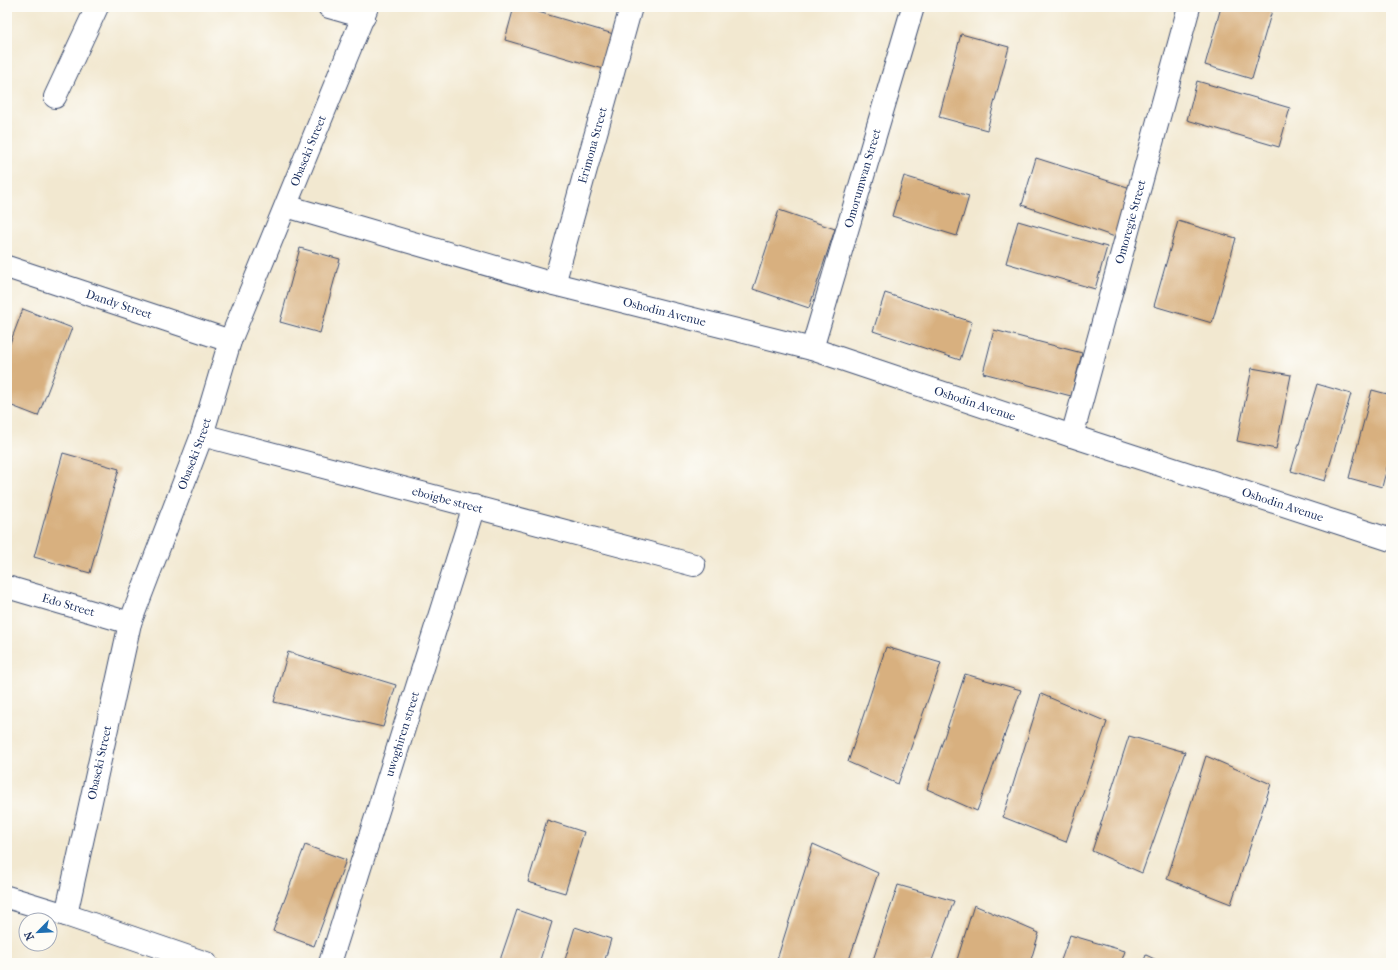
<svg xmlns="http://www.w3.org/2000/svg" width="1398" height="970" viewBox="0 0 1398 970" font-family="'IM FELL French Canon',serif">
	<rect width="100%" height="100%" fill="#fdfcf7"/>
	<filter id="ink" filterUnits="userSpaceOnUse"><feTurbulence type="fractalNoise" baseFrequency=".025" numOctaves="2"/><feDisplacementMap in="SourceGraphic" scale="8" xChannelSelector="R" yChannelSelector="G"/><feConvolveMatrix kernelMatrix="1 2 1 2 8 2 1 2 1" color-interpolation-filters="sRGB"/></filter>
	<filter id="wash" filterUnits="userSpaceOnUse"><feTurbulence type="fractalNoise" baseFrequency=".012" numOctaves="4" result="noise"/><feDisplacementMap in="SourceGraphic" scale="16" xChannelSelector="R" yChannelSelector="G"/><feGaussianBlur stdDeviation="0.9" result="paint"/><feColorMatrix in="noise" values="0 0 0 0 0 0 0 0 0 0 0 0 0 0 0 0 0 1.4 0 .05"/><feComposite in="paint" operator="in"/></filter>
	<g filter="url(#wash)">
		<rect width="100%" height="100%" fill="#f2e8d0"/>
		<g id="blocks">
			<g fill="#d8b07f">
				<polygon points="514,7 521,7 617,35 607,70 505,40"/>
				<polygon points="1221,7 1273,7 1252,79 1205,65"/>
				<polygon points="961,34 1009,47 987,130 939,117"/>
				<polygon points="1197,81 1290,108 1279,147 1187,120"/>
				<polygon points="1036,158 1137,190 1118,238 1022,205"/>
				<polygon points="904,176 969,196 957,236 892,216"/>
				<polygon points="779,210 835,229 809,308 753,289"/>
				<polygon points="1018,221 1107,247 1095,289 1006,263"/>
				<polygon points="1178,221 1236,238 1212,323 1154,306"/>
				<polygon points="300,248 340,259 320,333 280,322"/>
				<polygon points="885,293 972,322 960,360 873,331"/>
				<polygon points="23,309 72,328 38,416 7,404 7,351"/>
				<polygon points="994,330 1082,353 1071,396 983,373"/>
				<polygon points="1252,368 1291,375 1276,449 1237,441"/>
				<polygon points="1317,384 1351,394 1325,481 1291,471"/>
				<polygon points="1372,390 1391,395 1391,452 1382,487 1349,478"/>
				<polygon points="63,453 119,469 90,573 34,557"/>
				<polygon points="886,647 941,663 898,784 848,762"/>
				<polygon points="288,652 396,685 383,727 274,702"/>
				<polygon points="965,674 1021,690 977,811 927,789"/>
				<polygon points="1041,694 1107,722 1066,842 1003,817"/>
				<polygon points="1129,736 1185,752 1142,873 1092,851"/>
				<polygon points="1206,756 1271,784 1231,904 1167,879"/>
				<polygon points="547,820 584,832 565,893 528,882"/>
				<polygon points="813,844 878,873 848,963 776,963"/>
				<polygon points="305,845 346,860 314,946 273,931"/>
				<polygon points="898,885 954,901 931,963 872,963"/>
				<polygon points="974,905 1039,933 1030,963 956,963"/>
				<polygon points="517,910 552,922 539,963 499,963"/>
				<polygon points="575,927 611,939 604,963 564,963"/>
				<polygon points="1070,935 1125,951 1121,963 1060,963"/>
				<polygon points="1146,955 1163,963 1143,963"/>
			</g>
		</g>
	</g>
	<g filter="url(#ink)">
		<use href="#blocks" fill-opacity="0" stroke="#3b4b6f" stroke-width="1"/>
		<g fill="none" stroke-linecap="round" stroke-linejoin="round">
			<defs>
				<g id="minor">
					<polyline points="329,7 364,17"/>
					<polyline points="55,97 97,7"/>
					<path id="s1" d="M286,206L554,284L812,349L1072,436L1391,540"/>
					<path id="s2" d="M7,267L230,341"/>
					<path id="s3" d="M554,284L631,7"/>
					<path id="s4" d="M812,349L913,7"/>
					<path id="s5" d="M202,435L694,565"/>
					<path id="s6" d="M1072,436L1189,7"/>
					<path id="s7" d="M7,587L130,623"/>
					<polyline points="7,897 66,915 206,963"/>
					<path id="s8" d="M66,915L130,623L202,435L230,341L367,7"/>
					<path id="s9" d="M330,963L474,506"/>
				</g>
			</defs>
			<use href="#minor" stroke="#3b4b6f" stroke-width="24"/>
			<use href="#minor" stroke="#fff" stroke-width="22"/>
		</g>
	</g>
	<g text-anchor="middle" stroke-width="3" stroke-linejoin="round" paint-order="stroke">
		<g font-size="12" fill="#1b2f5e" stroke="#fdfcf7">
			<text dy="4" stroke="none"><textPath href="#s3" startOffset="144">Erimona Street</textPath></text>
			<text dy="4" stroke="none"><textPath href="#s8" startOffset="804">Obaseki Street</textPath></text>
			<text dy="4" stroke="none"><textPath href="#s4" startOffset="178">Omorumwan Street</textPath></text>
			<text dy="4" stroke="none"><textPath href="#s6" startOffset="222">Omoregie Street</textPath></text>
			<text dy="4" stroke="none"><textPath href="#s2" startOffset="118">Dandy Street</textPath></text>
			<text dy="4" stroke="none"><textPath href="#s1" startOffset="393">Oshodin Avenue</textPath></text>
			<text dy="4" stroke="none"><textPath href="#s1" startOffset="717">Oshodin Avenue</textPath></text>
			<text dy="4" stroke="none"><textPath href="#s8" startOffset="480">Obaseki Street</textPath></text>
			<text dy="4" stroke="none"><textPath href="#s5" startOffset="254">eboigbe street</textPath></text>
			<text dy="4" stroke="none"><textPath href="#s1" startOffset="1041">Oshodin Avenue</textPath></text>
			<text dy="4" stroke="none"><textPath href="#s7" startOffset="64">Edo Street</textPath></text>
			<text dy="4" stroke="none"><textPath href="#s9" startOffset="240">uwoghiren street</textPath></text>
			<text dy="4" stroke="none"><textPath href="#s8" startOffset="156">Obaseki Street</textPath></text>
		</g>
	</g>
	<rect width="1398" height="970" fill="none" stroke="#fdfcf7" stroke-width="24"/>
	<g transform="translate(38 932) rotate(246)"><circle r="19" fill="#fdfcf7" stroke="#a3aaba"/>
	<path d="M0-3L7 15L0 10L-7 15Z" fill="#1f6fb2"/>
	<text y="-6" font-size="11" font-weight="bold" text-anchor="middle" fill="#1b2f5e">N</text>
	</g>
</svg>
